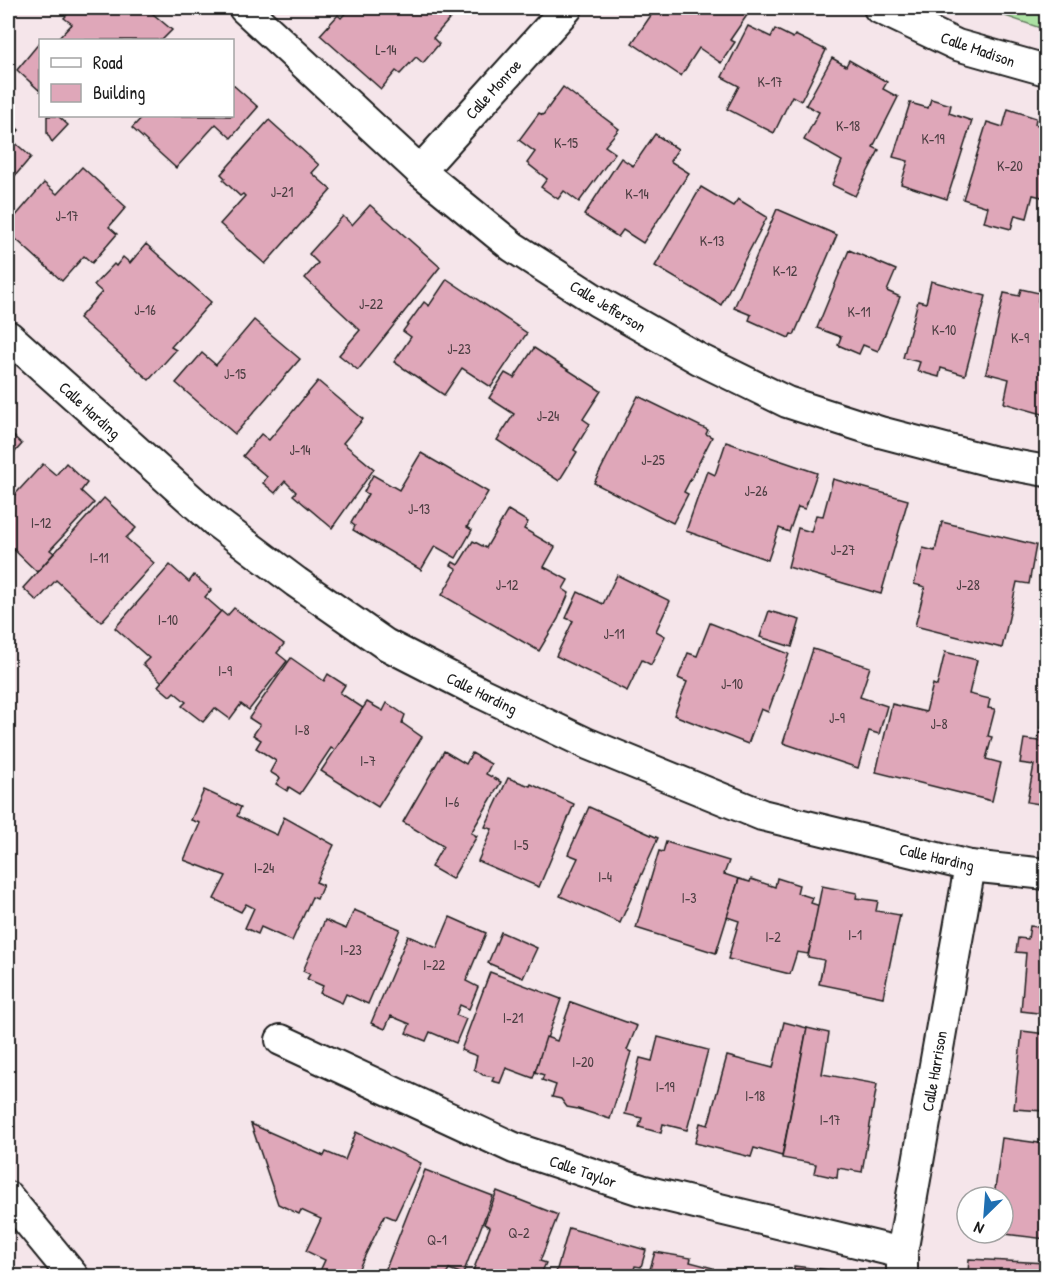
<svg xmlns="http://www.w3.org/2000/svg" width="1054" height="1284" viewBox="0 0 1054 1284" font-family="'Patrick Hand',sans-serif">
	<rect width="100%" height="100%" fill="#f5e5ea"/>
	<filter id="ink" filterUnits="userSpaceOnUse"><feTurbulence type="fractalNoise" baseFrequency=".0167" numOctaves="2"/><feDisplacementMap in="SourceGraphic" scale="12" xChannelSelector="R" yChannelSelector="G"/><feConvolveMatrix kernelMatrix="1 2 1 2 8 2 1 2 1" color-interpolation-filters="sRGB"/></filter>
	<g filter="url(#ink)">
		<polygon fill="#ace1a3" stroke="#647e60" stroke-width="1.5" points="982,8 1046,8 1046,30"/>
		<g fill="#dfa7b9" stroke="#1c1c1c" stroke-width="1.5">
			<polygon points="73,8 146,8 172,30 162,40 57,40 72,24 64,18"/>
			<polygon points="350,8 449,8 455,13 433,38 439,44 423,63 416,57 400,74 396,71 381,89 320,35 338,15 341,18"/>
			<polygon points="656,8 752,8 730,40 735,42 721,63 699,48 681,76 632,43"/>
			<polygon points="748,26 771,37 775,29 793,38 795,35 826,50 801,101 792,96 774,133 727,109 739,86 722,77"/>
			<polygon points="40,42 40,91 17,70"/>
			<polygon points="832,58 846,66 849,60 887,82 883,89 898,97 873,147 879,150 855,196 832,185 842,161 804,140 819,112 806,105"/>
			<polygon points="232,84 258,107 231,138 216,124 176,168 132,128 143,116 232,116"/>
			<polygon points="563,87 619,129 605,146 615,153 579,202 564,191 558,199 541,187 547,179 527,163 535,152 519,140 539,113 543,115"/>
			<polygon points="931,99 951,105 949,113 972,121 947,199 901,184 908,161 893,157 910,103 928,108"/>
			<polygon points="1008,109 1036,118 1035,124 1046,128 1044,136 1046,137 1046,198 1033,195 1027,218 1015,215 1011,229 984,222 988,207 963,199 987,122 1003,127"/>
			<polygon points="47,116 58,116 68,125 52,142 47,133"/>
			<polygon points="8,120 19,130 11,139 31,157 8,184"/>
			<polygon points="269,120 319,165 312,173 331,190 265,264 220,224 245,196 243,194 240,196 223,180 225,178 221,174"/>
			<polygon points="655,134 678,149 670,161 689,173 643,243 623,230 618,237 584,215 621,158 633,166"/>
			<polygon points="82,167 126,207 109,227 117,234 92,263 84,256 62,281 8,232 8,225 44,183 57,194"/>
			<polygon points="701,187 733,206 738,199 767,217 721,305 655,266"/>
			<polygon points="370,205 440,267 358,370 339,355 360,330 305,278 318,263 309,254 343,216 352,225"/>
			<polygon points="777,209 837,235 794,335 791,334 789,338 749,320 751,315 734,308"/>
			<polygon points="146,244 211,302 171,347 176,350 149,380 79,318 102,292 94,285 114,264 116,266 123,257 130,263"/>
			<polygon points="849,250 896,270 887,291 900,297 878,351 863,345 859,354 838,345 841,337 817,328"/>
			<polygon points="447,279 527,333 491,387 462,368 444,395 394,362 411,337 403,331 424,302 429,306"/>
			<polygon points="931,281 986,296 965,375 941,368 939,377 917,371 920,362 903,358 918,301 926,303"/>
			<polygon points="1021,289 1039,293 1038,301 1046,303 1046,415 1004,403 1009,379 986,373 1004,293 1019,296"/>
			<polygon points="254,320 300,359 235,434 176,383 202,353 216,365"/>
			<polygon points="534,348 601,391 583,419 590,424 574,450 577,452 559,481 497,440 514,414 489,398 505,373 514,378"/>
			<polygon points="318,381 363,419 343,443 374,469 332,528 293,495 296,492 285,481 275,493 263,483 267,477 243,456 261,434 269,440"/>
			<polygon points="638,396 708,430 706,434 712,437 684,492 688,494 673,523 594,483"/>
			<polygon points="8,431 22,444 8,460"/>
			<polygon points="726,442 817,473 805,509 798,507 789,532 779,528 768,560 686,531 707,471 715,475"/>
			<polygon points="421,453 488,492 467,527 472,530 456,558 435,546 421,570 353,530 355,526 351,523 368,494 364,492 373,475 399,490"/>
			<polygon points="66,463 87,483 81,491 94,503 50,550 54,553 37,572 8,544 8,502 43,464 56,475"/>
			<polygon points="833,479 908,500 881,594 788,567 798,528 811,532 816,515 823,516"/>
			<polygon points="104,498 136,528 126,538 154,563 101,622 56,580 37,601 23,588"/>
			<polygon points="508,510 528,522 524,529 555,547 544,567 568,580 563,589 569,593 558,619 539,651 442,595 457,569 451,565 453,562 458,565 473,541 486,548"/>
			<polygon points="942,522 1036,545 1029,584 1017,582 1002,648 915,626 925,587 914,584 923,548 935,551"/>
			<polygon points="170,565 189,582 194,575 211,590 205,597 221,611 162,682 143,664 149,658 115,628"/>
			<polygon points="617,575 670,601 656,631 665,636 651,665 642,660 627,691 556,656 573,621 566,618 578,592 603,604"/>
			<polygon points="234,608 284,644 277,653 287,661 249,710 241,704 230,719 215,708 203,722 182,706 186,702 174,692 170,696 158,686 221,611 227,616"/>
			<polygon points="769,611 800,620 792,647 760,637"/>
			<polygon points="710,623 789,654 768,712 761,709 748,744 674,715 687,682 678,678 688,653 697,656"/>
			<polygon points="813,649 870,667 860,697 887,706 879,734 869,731 858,768 783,743"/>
			<polygon points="945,652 977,660 969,694 990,699 988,708 995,709 988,736 992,737 986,759 1001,763 992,801 876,772 892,704 926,712 933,684 937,686"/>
			<polygon points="291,658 324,681 328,674 345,685 340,693 363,708 335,750 331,748 300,794 289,787 287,791 276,784 280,778 270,772 276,761 256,748 261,740 253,735 260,725 249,718"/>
			<polygon points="367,702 383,711 387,703 405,715 402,723 422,737 378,807 321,771"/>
			<polygon points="1044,705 1046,705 1046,805 1027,802 1034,765 1020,763 1024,739 1038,741"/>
			<polygon points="444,751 466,764 472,753 491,764 486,774 501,782 471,833 477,836 452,879 431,867 443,846 403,822"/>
			<polygon points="508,778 530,786 531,784 574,804 539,887 478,861 492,829 485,827"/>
			<polygon points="204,790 241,807 237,816 277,835 284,817 334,845 316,882 323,885 317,899 312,897 292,941 261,927 258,934 245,928 254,908 246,904 241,912 214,899 226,876 184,860 200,823 191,820"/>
			<polygon points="589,807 658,838 620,923 560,896 578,858 568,854"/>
			<polygon points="666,842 729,861 724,874 739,879 716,953 636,928 659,851 663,852"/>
			<polygon points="777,878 799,885 797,893 813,898 811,903 820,906 808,954 797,952 790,974 728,959 739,921 727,917 739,879 750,882 751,879 775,887"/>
			<polygon points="822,886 857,893 856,898 878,901 876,911 900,915 883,997 819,984 824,960 808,957"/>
			<polygon points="354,910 400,929 368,1004 346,994 342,1003 320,993 323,986 307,979 310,974 303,971 325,920 346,929"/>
			<polygon points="450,917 486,933 466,981 478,987 469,1009 460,1005 456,1015 466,1019 456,1043 430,1032 426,1041 406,1033 410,1024 391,1016 385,1029 371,1023 408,936 437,948"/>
			<polygon points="1030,926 1046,928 1046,1014 1021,1011 1026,953 1016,952 1018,938 1028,939"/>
			<polygon points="501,932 537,948 523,978 488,963"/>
			<polygon points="490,972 561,999 533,1078 506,1068 500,1083 492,1081 494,1077 483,1075 474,1069 477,1056 461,1050"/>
			<polygon points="571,1002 637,1026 627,1050 631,1052 610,1119 578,1109 567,1107 561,1099 552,1097 556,1085 542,1080 544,1075 535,1072 546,1037 557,1041"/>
			<polygon points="784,1022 807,1028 782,1156 754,1148 751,1157 695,1143 700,1123 708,1125 727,1056 773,1068"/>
			<polygon points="807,1028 829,1033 822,1074 877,1084 862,1172 838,1168 837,1178 814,1173 816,1164 782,1158"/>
			<polygon points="1022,1031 1046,1034 1046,1123 1043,1123 1044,1111 1014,1109"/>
			<polygon points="658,1037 708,1050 687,1130 663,1124 661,1133 639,1127 642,1118 625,1114 640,1058 652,1061"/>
			<polygon points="251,1124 324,1156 326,1152 345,1160 356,1132 421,1163 395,1219 385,1215 355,1276 327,1276 319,1273 325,1260 306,1251 321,1219 301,1210 299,1214 278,1204"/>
			<polygon points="1002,1138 1046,1144 1046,1239 997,1233 1003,1233 1003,1197 994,1197"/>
			<polygon points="425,1170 493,1196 463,1274 449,1269 446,1276 383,1276"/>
			<polygon points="497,1191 558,1215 540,1261 546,1263 540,1276 471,1276 490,1227 484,1224"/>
			<polygon points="569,1228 646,1250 641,1267 635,1266 632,1276 555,1276"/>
			<polygon points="655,1252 691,1258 690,1262 713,1268 711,1276 648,1276"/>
			<polygon points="969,1259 1046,1263 1046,1276 958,1276 958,1272 968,1273"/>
			<polygon points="794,1266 828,1270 829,1276 794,1276"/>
		</g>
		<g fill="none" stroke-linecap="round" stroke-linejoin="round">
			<defs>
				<g id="minor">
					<polyline points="244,8 420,171 513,247 597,301 699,359 787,402 880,432 991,461 1046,471"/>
					<polyline points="879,8 957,45 1046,70"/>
					<polyline points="420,171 567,8"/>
					<polyline points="8,336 216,522 296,582 385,644 481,693 588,744 762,815 970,866 1046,874"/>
					<polyline points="281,1040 514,1148 641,1190 902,1253"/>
					<polyline points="8,1197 73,1276"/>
					<polyline points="902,1276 902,1253 970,866"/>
				</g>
			</defs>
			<use href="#minor" stroke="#1c1c1c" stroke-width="34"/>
			<use href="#minor" stroke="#fff" stroke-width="30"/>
		</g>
	</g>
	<g text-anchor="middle" stroke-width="4.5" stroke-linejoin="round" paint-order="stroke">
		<g font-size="14" fill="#4d3f43">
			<text x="386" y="55">L-14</text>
			<text x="770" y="87">K-17</text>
			<text x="848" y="131">K-18</text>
			<text x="933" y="144">K-19</text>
			<text x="566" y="148">K-15</text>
			<text x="1010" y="171">K-20</text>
			<text x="282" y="197">J-21</text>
			<text x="637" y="199">K-14</text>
			<text x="67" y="221">J-17</text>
			<text x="712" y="246">K-13</text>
			<text x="785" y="276">K-12</text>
			<text x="371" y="309">J-22</text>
			<text x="145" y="315">J-16</text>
			<text x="859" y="317">K-11</text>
			<text x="944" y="335">K-10</text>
			<text x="1020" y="343">K-9</text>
			<text x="459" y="354">J-23</text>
			<text x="235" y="379">J-15</text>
			<text x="548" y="421">J-24</text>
			<text x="300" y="455">J-14</text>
			<text x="653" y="465">J-25</text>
			<text x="756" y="496">J-26</text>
			<text x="419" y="514">J-13</text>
			<text x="41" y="528">I-12</text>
			<text x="843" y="555">J-27</text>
			<text x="99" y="563">I-11</text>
			<text x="507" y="590">J-12</text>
			<text x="968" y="590">J-28</text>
			<text x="168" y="625">I-10</text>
			<text x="614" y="639">J-11</text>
			<text x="225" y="676">I-9</text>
			<text x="732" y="689">J-10</text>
			<text x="837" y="723">J-9</text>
			<text x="939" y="729">J-8</text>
			<text x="302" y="735">I-8</text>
			<text x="368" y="766">I-7</text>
			<text x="452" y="807">I-6</text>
			<text x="521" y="850">I-5</text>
			<text x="264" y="873">I-24</text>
			<text x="605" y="882">I-4</text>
			<text x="689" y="903">I-3</text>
			<text x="855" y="940">I-1</text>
			<text x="773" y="942">I-2</text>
			<text x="351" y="955">I-23</text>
			<text x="434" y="970">I-22</text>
			<text x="513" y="1023">I-21</text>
			<text x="583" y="1067">I-20</text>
			<text x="665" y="1092">I-19</text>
			<text x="755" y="1101">I-18</text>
			<text x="830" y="1125">I-17</text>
			<text x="519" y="1238">Q-2</text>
			<text x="437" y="1245">Q-1</text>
		</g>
		<g font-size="16" fill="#1c1c1c" stroke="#fff">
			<text transform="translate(978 49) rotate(19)" y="6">Calle Madison</text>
			<text transform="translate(493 89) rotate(-48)" y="6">Calle Monroe</text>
			<text transform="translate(608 306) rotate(31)" y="6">Calle Jefferson</text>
			<text transform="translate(90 410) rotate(42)" y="6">Calle Harding</text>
			<text transform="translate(482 693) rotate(26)" y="6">Calle Harding</text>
			<text transform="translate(937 857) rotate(13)" y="6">Calle Harding</text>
			<text transform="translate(934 1071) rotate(-80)" y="6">Calle Harrison</text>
			<text transform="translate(583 1171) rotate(19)" y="6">Calle Taylor</text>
		</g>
	</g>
	<rect width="1054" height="1284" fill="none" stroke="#fff" stroke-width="30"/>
	<rect x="15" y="15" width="1024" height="1254" fill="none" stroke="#1c1c1c" stroke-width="2" filter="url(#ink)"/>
	<rect x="39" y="39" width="195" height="78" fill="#ffffff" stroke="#a4a4a4" stroke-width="1.5"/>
	<rect x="51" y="58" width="30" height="9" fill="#ffffff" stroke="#a4a4a4" stroke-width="1.5"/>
	<text x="93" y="69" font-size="18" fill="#1c1c1c">Road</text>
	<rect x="51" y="84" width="30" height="18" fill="#dfa7b9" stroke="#a4a4a4" stroke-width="1.5"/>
	<text x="93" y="99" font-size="18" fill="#1c1c1c">Building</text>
	<g transform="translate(985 1215) rotate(205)"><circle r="28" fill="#ffffff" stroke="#a4a4a4" stroke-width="1.5"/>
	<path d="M0-4.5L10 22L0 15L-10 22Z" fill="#1f6fb2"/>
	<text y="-9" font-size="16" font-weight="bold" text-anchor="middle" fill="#1c1c1c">N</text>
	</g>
</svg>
